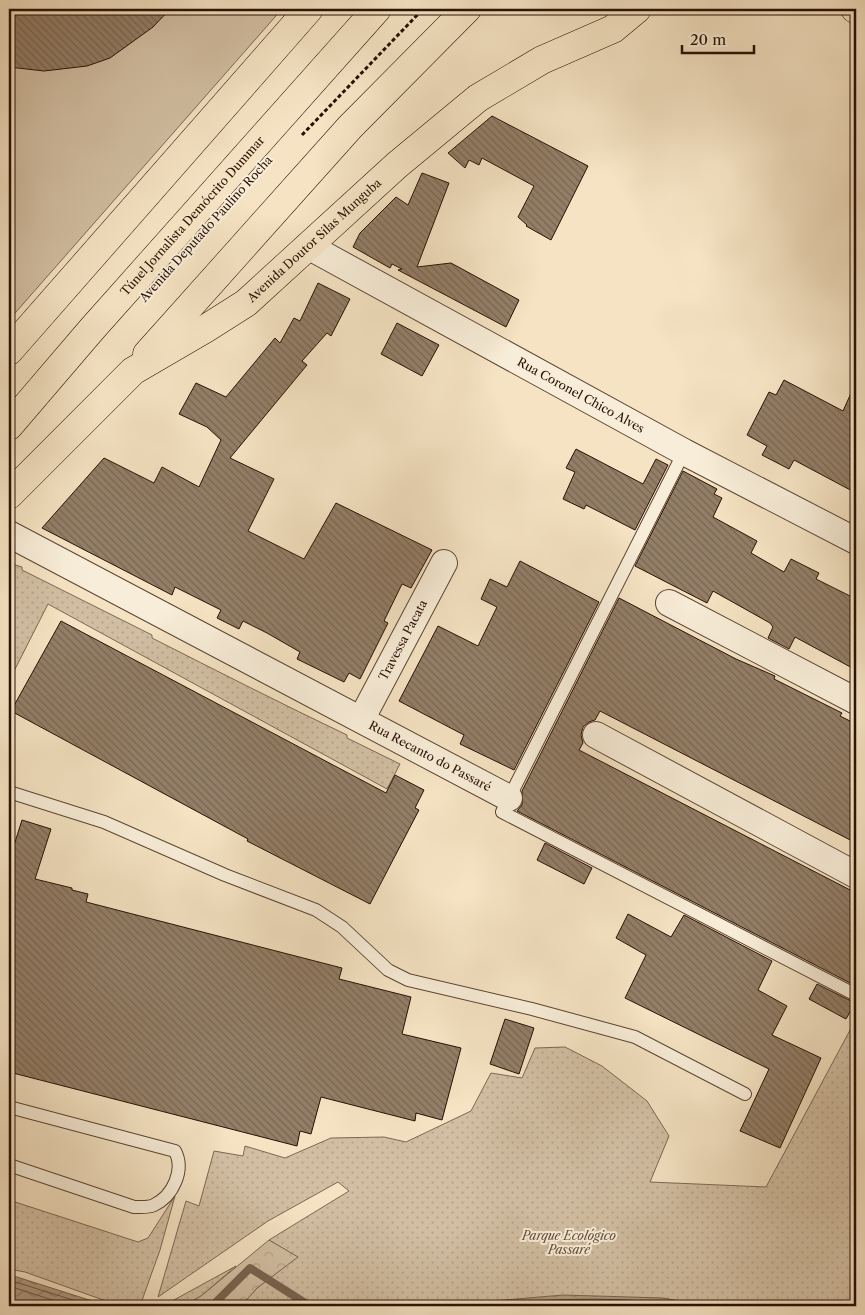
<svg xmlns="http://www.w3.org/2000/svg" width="865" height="1315" viewBox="0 0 865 1315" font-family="'Libre Caslon Text',serif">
	<defs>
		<pattern id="green-dots" width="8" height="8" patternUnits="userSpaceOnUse" patternTransform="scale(1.25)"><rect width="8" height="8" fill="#d2bfa3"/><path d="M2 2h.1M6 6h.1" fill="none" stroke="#b4a38b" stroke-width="1.8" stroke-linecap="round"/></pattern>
		<pattern id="forest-crowns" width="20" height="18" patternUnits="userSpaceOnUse" patternTransform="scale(1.25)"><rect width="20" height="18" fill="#d2bfa3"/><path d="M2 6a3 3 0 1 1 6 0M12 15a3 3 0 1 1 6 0" fill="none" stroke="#b4a38b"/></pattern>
		<pattern id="water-waves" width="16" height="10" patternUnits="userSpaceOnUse" patternTransform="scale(1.25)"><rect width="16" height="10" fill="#af9b82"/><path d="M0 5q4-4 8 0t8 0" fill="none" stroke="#8e7d68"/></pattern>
		<pattern id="building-back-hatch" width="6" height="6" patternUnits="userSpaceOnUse" patternTransform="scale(1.25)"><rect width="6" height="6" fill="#937e67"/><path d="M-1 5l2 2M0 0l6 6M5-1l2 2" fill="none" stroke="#786653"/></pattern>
	</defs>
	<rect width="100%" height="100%" fill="#f5e3c3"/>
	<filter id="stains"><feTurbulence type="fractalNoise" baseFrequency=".004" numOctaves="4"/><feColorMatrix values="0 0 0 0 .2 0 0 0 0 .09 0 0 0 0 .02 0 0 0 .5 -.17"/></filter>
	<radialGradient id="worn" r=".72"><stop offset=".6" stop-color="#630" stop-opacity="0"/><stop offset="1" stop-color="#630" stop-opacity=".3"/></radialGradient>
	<g fill="url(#green-dots)" stroke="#7d6854">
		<path d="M9,563L22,567V570L152,635V638C217,671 282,704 347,735V738L400,764L387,789L48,604L9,681Z"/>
		<polygon points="856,1019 856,1306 241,1306 257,1288 297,1257 269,1240 349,1191 338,1182 268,1221 158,1297 186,1201 199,1206 214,1151 243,1156 245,1146 285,1158 331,1138 384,1137 406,1142 471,1111 491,1073 522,1078 535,1048 565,1047 602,1066 647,1101 669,1136 650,1182 766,1187"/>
		<polygon points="175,1196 160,1250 140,1306 120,1306 25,1272 9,1269 9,1200 138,1242 148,1238"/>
		<polygon points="236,1266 201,1296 184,1306 163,1306"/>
	</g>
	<polygon fill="url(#forest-crowns)" stroke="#7d6854" points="269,1240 298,1257 257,1288 241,1306 184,1306 201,1296"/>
	<polygon fill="#d2bfa3" stroke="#7d6854" points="9,9 282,9 9,320"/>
	<g fill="url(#water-waves)" stroke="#796350">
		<polygon points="9,1275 17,1277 108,1306 9,1305"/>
		<polygon points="563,1295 663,1298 710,1306 435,1306"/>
	</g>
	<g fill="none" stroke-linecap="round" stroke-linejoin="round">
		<g stroke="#6c5643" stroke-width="1">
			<polyline points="9,1280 92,1306"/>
			<polyline points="9,1286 71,1306"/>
			<path d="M476,1306C538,1299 621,1295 682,1306"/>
		</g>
		<polyline stroke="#796350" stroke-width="8" points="212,1306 250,1268 310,1306"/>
	</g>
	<g fill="url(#building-back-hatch)" stroke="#281004">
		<polygon points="9,9 170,9 153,27 110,58 87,66 44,71 9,67"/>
		<polygon points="492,116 588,166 551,240 526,226 527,225 518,217 534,186 482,158 479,165 469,160 465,168 448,153"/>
		<polygon points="422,173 449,183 417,267 451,263 519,300 506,327 398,270 402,269 392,264 390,268 353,247 360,233 396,197 408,205"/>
		<polygon points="318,283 350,299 331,336 327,333 302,361 307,365 230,458 274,479 248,531 304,559 336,503 432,550 411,588 402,584 384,621 388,623 360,679 349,673 344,682 297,659 300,652 267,633 243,621 239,629 217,618 221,610 175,587 172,595 42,528 104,458 154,483 162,467 199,487 221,440 207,427 179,414 196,383 226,397 275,338 280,343 294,318 300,321"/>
		<polygon points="397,323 439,345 422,376 381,354"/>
		<polygon points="784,380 843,411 856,382 856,493 794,460 789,469 762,455 767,446 747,435 769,392 776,395"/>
		<polygon points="576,449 643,484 656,459 668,465 635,530 586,505 584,509 563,499 575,472 566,468"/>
		<polygon points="683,471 717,489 714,494 722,498 713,517 757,541 751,553 784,572 791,559 819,573 816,579 856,599 856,670 795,637 789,649 768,638 773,627 770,623 713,591 707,603 635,566"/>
		<polygon points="520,561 599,602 514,770 460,744 464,735 399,701 438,626 478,646 497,607 481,599 490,579 507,587"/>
		<polygon points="619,598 736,659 775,676 774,679 842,713 840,716 856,724 856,843 600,711 595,720 589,722 583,727 581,735 583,743 579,750 856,893 856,986 517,811 522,805 522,791"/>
		<polygon points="61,621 386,793 395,775 424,790 415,808 419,810 370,904 247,841 248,839 11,711"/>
		<polygon points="22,820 51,829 35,879 72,888 72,890 88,894 86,902 342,968 339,979 411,997 402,1034 461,1048 442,1120 416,1113 415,1121 321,1097 311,1134 300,1131 297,1146 9,1072 9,861"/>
		<polygon points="545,843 592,868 584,884 537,860"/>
		<polygon points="628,914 671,937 684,915 772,961 758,990 787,1006 772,1035 821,1058 780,1148 740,1131 769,1069 625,998 646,955 616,938"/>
		<polygon points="817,984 855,1003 846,1019 809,999"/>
		<polygon points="505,1019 534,1028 519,1074 490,1064"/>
	</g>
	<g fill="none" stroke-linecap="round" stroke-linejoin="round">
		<defs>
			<g id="service">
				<polyline points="684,452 502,812 856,995"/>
				<polyline points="9,792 104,822 225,875 316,910 342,927 388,970 408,980 532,1009 635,1037 745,1094"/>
				<path d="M9,1107L175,1151C185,1170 173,1196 154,1205C148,1208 140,1207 134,1207L9,1165"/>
			</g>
			<g id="minor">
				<path id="s1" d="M308,246L684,452L856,541"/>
				<path id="s2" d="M9,534L509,798"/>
				<polyline points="669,603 856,701"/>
				<path id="s3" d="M362,718L444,563"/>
				<polyline points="596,735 856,875"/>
			</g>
			<g id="primary">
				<polyline points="855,9 856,9"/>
				<polyline points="9,351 309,9"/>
				<polyline points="147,354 350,127 467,9"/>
				<path id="s4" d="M9,426L92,329L377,9"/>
				<path id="s5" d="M9,495L133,371L205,329L246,303L397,165L478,98L542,60L613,29L637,9"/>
			</g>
		</defs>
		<use href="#service" stroke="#5b4534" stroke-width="14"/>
		<use href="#minor" stroke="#5b4534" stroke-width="28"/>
		<use href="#primary" stroke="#281004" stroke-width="29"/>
		<polyline stroke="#281004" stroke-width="3" stroke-dasharray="4 2.5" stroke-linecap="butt" points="302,135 423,9"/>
		<use href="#service" stroke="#f8edd8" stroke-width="12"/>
		<use href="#minor" stroke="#f8edd8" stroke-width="26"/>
		<use href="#primary" stroke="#f5e3c3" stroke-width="28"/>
	</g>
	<g text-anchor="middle" stroke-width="4" stroke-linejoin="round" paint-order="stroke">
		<g font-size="12" fill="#281004" stroke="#f8edd8">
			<text dy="4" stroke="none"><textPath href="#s4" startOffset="279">Túnel Jornalista Demócrito Dummar</textPath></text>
			<text transform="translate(206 229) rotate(-48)" y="4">Avenida Deputado Paulino Rocha</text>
			<text dy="4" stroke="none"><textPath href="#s5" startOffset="400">Avenida Doutor Silas Munguba</textPath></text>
			<text dy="4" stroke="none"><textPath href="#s1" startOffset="311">Rua Coronel Chico Alves</textPath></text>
			<text dy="4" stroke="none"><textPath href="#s3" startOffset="88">Travessa Pacata</textPath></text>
			<text dy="4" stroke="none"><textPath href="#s2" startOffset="476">Rua Recanto do Passaré</textPath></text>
		</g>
		<g font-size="12" font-style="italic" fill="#644d3c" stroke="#f8edd8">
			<text x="569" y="1240">Parque Ecológico<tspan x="569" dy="14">Passaré</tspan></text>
		</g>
	</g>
	<rect width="865" height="1315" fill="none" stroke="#f5e3c3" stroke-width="30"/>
	<rect x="10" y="10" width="845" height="1295" fill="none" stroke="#281004" stroke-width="2.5"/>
	<rect x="15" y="15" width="835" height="1285" fill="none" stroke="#281004"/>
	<path d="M682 45v8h72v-8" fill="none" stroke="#281004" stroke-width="2.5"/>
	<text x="690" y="45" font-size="15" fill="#281004" stroke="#f8edd8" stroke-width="4" paint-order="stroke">20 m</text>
	<rect width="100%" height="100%" filter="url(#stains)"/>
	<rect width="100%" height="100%" fill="url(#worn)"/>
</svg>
